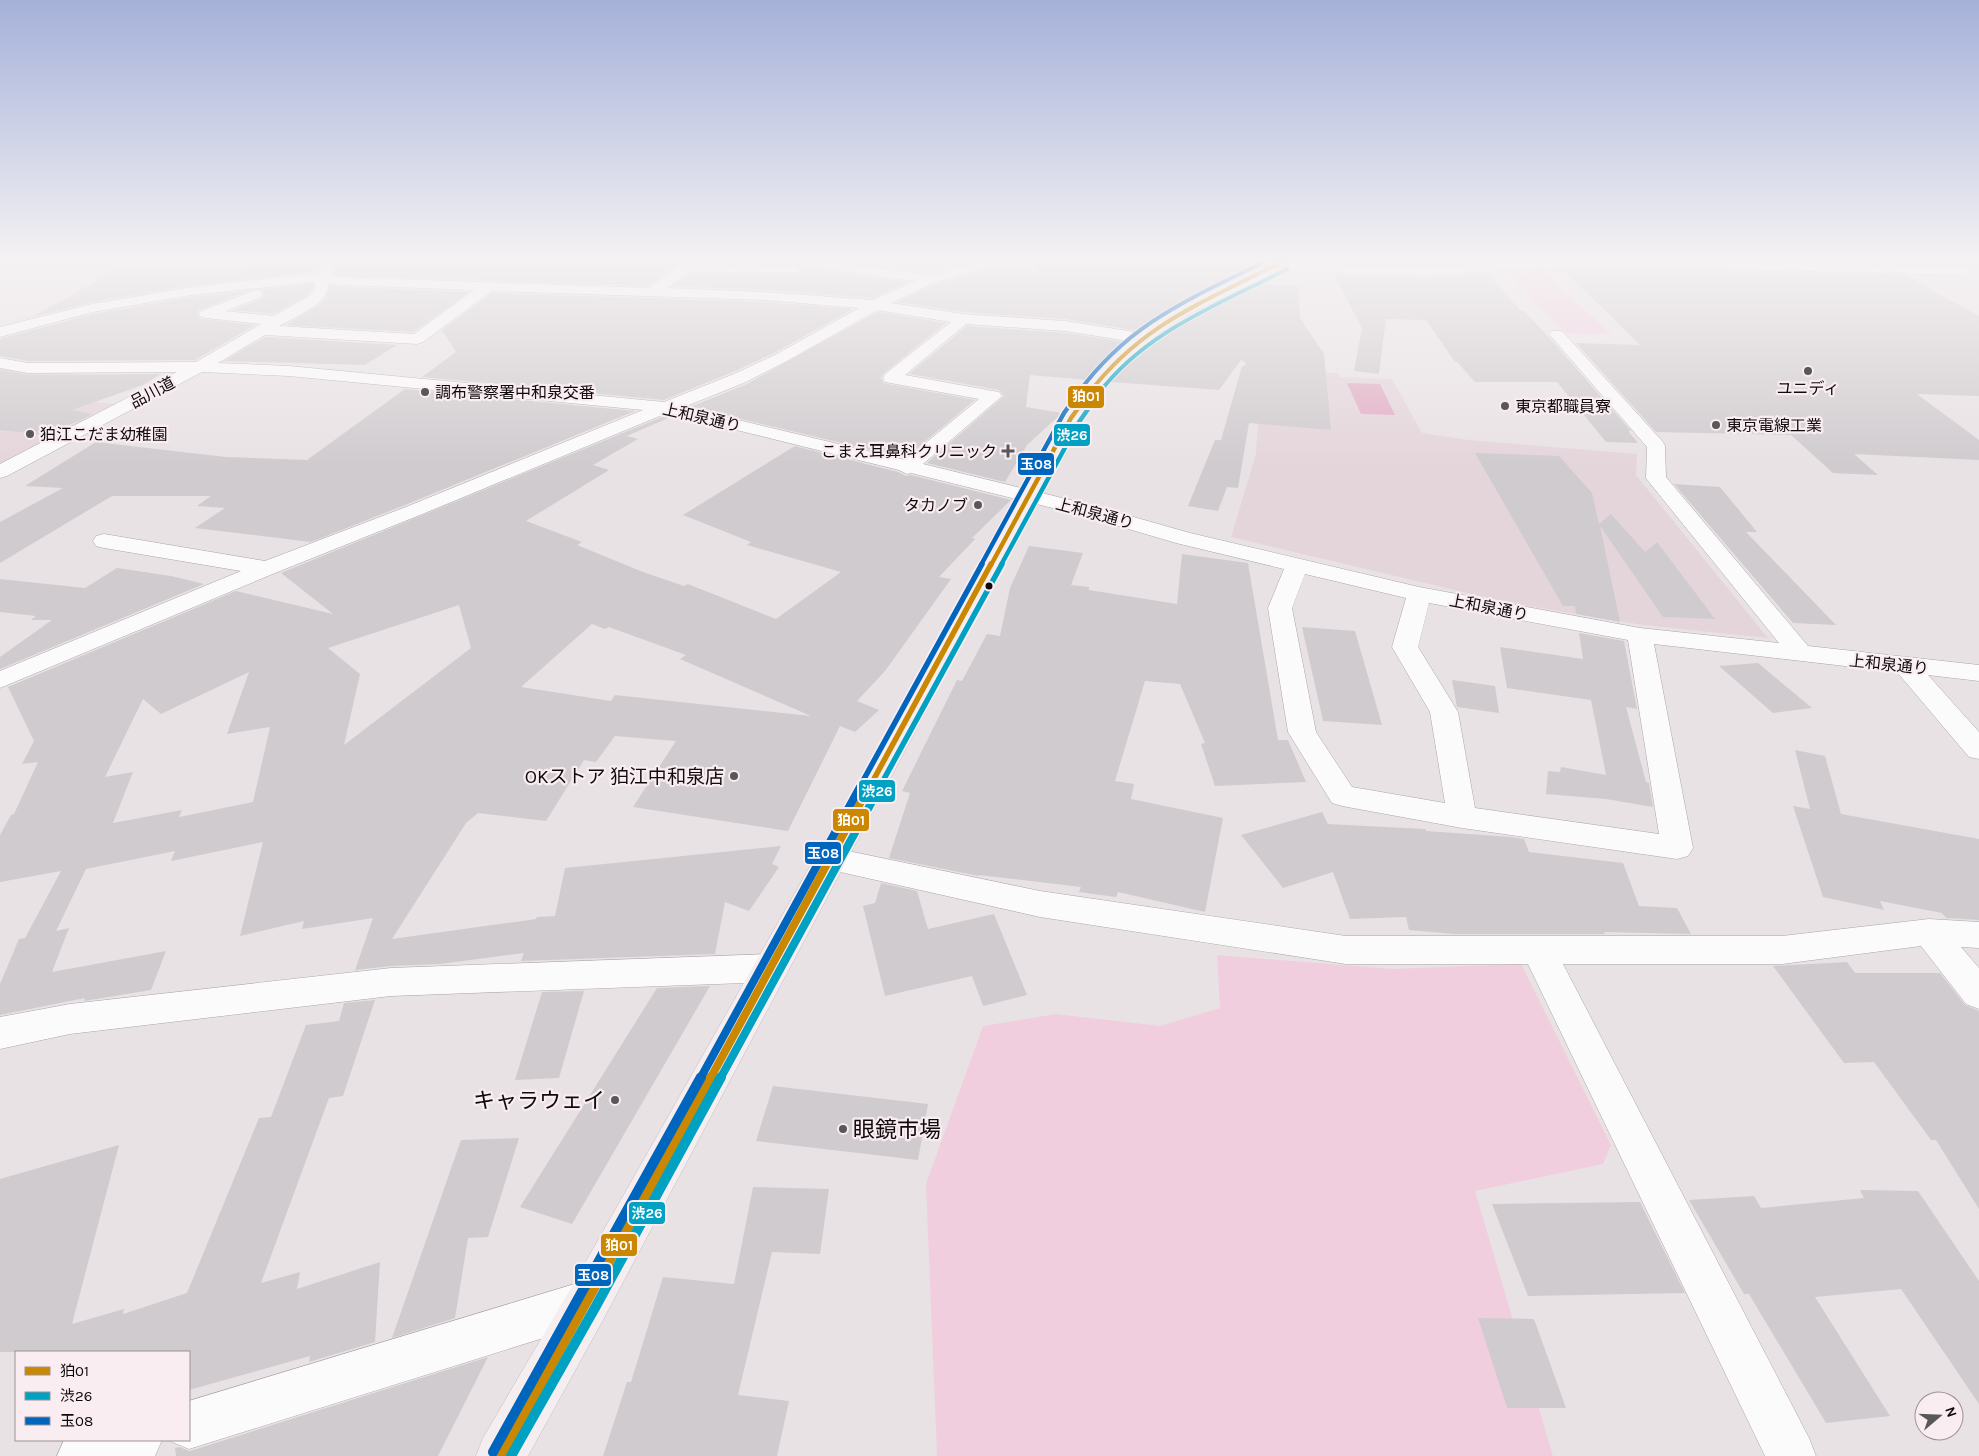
<svg xmlns="http://www.w3.org/2000/svg" width="1979" height="1456" viewBox="0 0 1979 1456" font-family="Karla,'Noto Sans JP',sans-serif">
	<rect width="100%" height="100%" fill="#e9e2e5"/>
	<g fill="#e4d5db">
		<polygon points="0,368 21,372 75,372 25,396 118,404 0,464"/>
		<polygon points="1267,371 1338,373 1340,377 1392,379 1422,433 1468,440 1637,454 1636,475 1768,638 1643,625 1505,602 1231,537 1256,454 1261,373"/>
	</g>
	<g fill="#f1cedd">
		<polygon points="1540,268 1611,334 1566,333 1502,269"/>
		<polygon points="1217,955 1392,969 1521,964 1611,1145 1603,1164 1475,1191 1553,1456 937,1456 926,1184 983,1026 1056,1014 1160,1026 1220,1008"/>
	</g>
	<polygon fill="#e1adc3" points="1347,383 1380,384 1395,415 1361,414"/>
	<g fill="#d0cbce" fill-rule="evenodd">
		<polygon points="257,261 323,261 316,271 192,285 92,302 0,325 36,315 116,270 253,264"/>
		<polygon points="332,261 796,261 795,265 686,262 680,263 648,286 340,275 333,274 338,265"/>
		<polygon points="1036,261 1242,261 1241,263 1251,264 1250,271 1177,306 1140,331 1065,319 963,312 897,302 937,284 1011,265 1035,273"/>
		<polygon points="1327,261 1477,261 1478,262 1428,266 1328,263"/>
		<polygon points="797,265 799,265 804,268 908,282 873,298 764,290 672,286 690,274 797,275 801,271"/>
		<polygon points="1562,268 1629,270 1626,268 1905,275 1979,316 1979,396 1917,394 1979,440 1979,460 1854,454 1878,475 1833,473 1791,435 1656,432 1576,343 1640,345"/>
		<polygon points="1488,274 1521,311 1524,311 1554,343 1631,431 1628,431 1638,443 1606,442 1557,382 1475,382 1457,362 1455,362 1426,320 1386,319 1379,374 1354,371 1362,328 1334,275 1428,278"/>
		<polygon points="313,284 313,288 308,295 274,314 233,310 262,299 265,295 262,290"/>
		<polygon points="1257,284 1298,286 1300,318 1324,354 1331,430 1249,423 1238,488 1227,487 1218,511 1188,506 1215,440 1221,440 1242,366 1244,366 1246,363 1241,360 1219,390 1111,382 1145,347 1170,328 1200,311"/>
		<polygon points="330,285 340,287 469,292 413,332 286,325 319,305 325,298"/>
		<polygon points="248,291 199,310 197,315 201,319 255,325 195,360 28,361 0,356 0,339 93,314 192,297"/>
		<polygon points="492,293 764,302 853,309 774,353 733,372 664,400 422,377 456,352 442,330"/>
		<polygon points="877,312 946,323 884,373 881,377 883,383 975,400 905,458 690,407 747,384"/>
		<polygon points="967,326 1065,333 1125,342 1088,380 1030,375 1026,407 1062,413 1027,445 1005,482 927,463 1004,396 999,390 909,374"/>
		<polygon points="265,337 397,345 365,365 224,361"/>
		<polygon points="0,370 28,375 161,374 143,385 72,410 92,414 79,421 38,434 0,430"/>
		<polygon points="405,389 635,411 405,505 311,542 195,528 225,508 197,506 211,496 112,496 0,563 0,522 63,488 25,486 96,442 226,457 307,460"/>
		<path d="M667,415L673,416L627,436L638,439L593,465L609,470L526,521L582,542L577,545L643,572L684,586L688,584L776,619L841,572L747,545L751,542L683,515L795,446L898,472L906,476L911,475L1011,500L972,538L975,539L939,577L951,579L885,671L857,701L879,710L855,732L840,726L788,831L633,807L676,741L615,736L596,762L584,760L546,821L478,813L466,823L392,939L536,919L537,917L555,916L565,868L781,846L772,864L779,867L749,911L725,902L715,954L521,961L524,953L440,964L391,966L355,970L373,918L302,929L304,921L240,936L263,842L171,861L175,851L86,869L56,931L69,928L52,972L166,951L151,990L84,1001L85,998L0,1015V984L19,939L25,938L61,871L0,882V835L11,815L14,814L38,762L22,764L34,741L8,687L236,591L333,614L281,573ZM459,605L471,648L344,745L360,674L328,648ZM592,624L605,629L609,627L686,655L680,659L811,716L615,695L611,701L521,687ZM249,672L227,734L270,727L253,802L179,817L182,810L113,823L133,772L105,777L143,699L161,714Z"/>
		<polygon points="1475,453 1559,456 1592,493 1599,524 1611,514 1645,552 1657,542 1715,619 1663,617 1600,526 1620,622 1576,614 1575,606 1563,606"/>
		<polygon points="1674,484 1720,487 1757,532 1746,532 1836,625 1793,623"/>
		<polygon points="1029,546 1083,553 1071,585 1089,587 1089,590 1177,604 1182,554 1248,563 1278,740 1288,740 1306,782 1215,786 1201,744 1205,743 1180,684 1145,681 1115,781 1134,784 1131,799 1223,818 1205,912 1118,892 1116,897 1079,892 1081,887 979,875 979,876 889,858 910,793 902,791 957,680 962,681 987,634 1000,636 1010,588"/>
		<polygon points="117,568 171,576 204,584 0,669 0,657 52,620 31,620 36,616 0,612 0,579 85,588"/>
		<polygon points="1302,627 1355,631 1382,725 1323,721"/>
		<polygon points="1579,633 1624,641 1637,709 1626,707 1646,782 1649,783 1653,807 1606,799 1546,794 1548,771 1560,772 1561,767 1606,775 1591,700 1507,688 1500,647 1583,659"/>
		<polygon points="1758,663 1812,708 1773,713 1719,666"/>
		<polygon points="1452,680 1495,686 1499,713 1457,707"/>
		<polygon points="1795,750 1825,756 1841,814 1979,839 1979,920 1946,918 1942,913 1880,901 1884,910 1823,897 1793,806 1810,809"/>
		<polygon points="1322,812 1328,824 1425,829 1426,831 1511,837 1524,839 1529,852 1623,863 1639,906 1677,908 1691,934 1604,932 1605,934 1454,934 1409,930 1406,917 1350,919 1333,872 1283,888 1241,835"/>
		<polygon points="881,883 917,891 928,929 994,914 1027,995 983,1006 972,976 885,996 863,906 875,903"/>
		<polygon points="1847,962 1855,973 1940,973 1965,1005 1979,1011 1979,1209 1936,1140 1931,1140 1874,1062 1844,1063 1773,966"/>
		<polygon points="710,986 572,1224 520,1207 657,988"/>
		<polygon points="584,991 559,1078 515,1080 542,992"/>
		<polygon points="375,1000 343,1096 329,1098 261,1283 300,1272 297,1289 380,1262 375,1342 309,1362 310,1356 189,1390 189,1352 0,1352 0,1179 119,1145 72,1324 124,1309 123,1314 187,1293 259,1118 271,1117 306,1025 339,1021 344,1003"/>
		<polygon points="773,1086 928,1104 918,1160 756,1141"/>
		<polygon points="519,1138 488,1237 468,1238 455,1318 392,1338 461,1140"/>
		<polygon points="753,1187 829,1189 820,1254 772,1252 738,1395 789,1401 777,1456 603,1456 627,1382 631,1382 663,1277 734,1284"/>
		<polygon points="1860,1190 1918,1191 1979,1281 1979,1404 1901,1289 1815,1297 1890,1416 1826,1423 1749,1294 1744,1294 1689,1200 1754,1196 1761,1208 1864,1198"/>
		<polygon points="1640,1202 1685,1293 1528,1296 1492,1204"/>
		<polygon points="1478,1318 1534,1319 1566,1408 1507,1408"/>
		<polygon points="488,1357 438,1456 176,1456 175,1448 179,1447 190,1451"/>
	</g>
	<g fill="none" stroke-linecap="round" stroke-linejoin="round">
		<defs>
			<g id="minor">
				<path d="M329,261L336,265L330,275L340,277L649,288L681,265L686,264L792,266L797,267L799,270L797,273L689,272L667,288L764,292L873,300L915,281L804,266L797,262L824,261L931,275L980,261H999L998,264L936,282L891,303L963,314L1065,321L1141,333L1147,335L1149,338L1147,341L1141,343L1065,331L966,324L905,375L993,391L999,392L1002,396L923,464L1095,506L1190,533L1419,587L1640,628L1779,643L1649,482L1646,478L1647,447L1549,334L1552,331H1562L1663,442L1665,446L1666,477L1808,646L1979,665V681L1928,675L1979,732V759L1969,757L1897,672L1654,644L1693,848L1688,856L1677,859L1462,828L1342,806L1332,803L1288,732L1268,608L1284,569L1176,543L1081,515L911,473L907,474L899,470L667,413L420,515L275,573L0,688V671L241,571L104,548L96,546L93,541L96,536L104,534L265,561L406,507L643,410L289,376L202,372L7,476L0,478V464L177,372L28,373L0,368V358L28,363L196,362L261,324L206,318L201,317L199,314L201,311L256,290L261,291L263,294L261,297L225,311L274,316L309,296L315,289V282L192,295L93,312L0,337V327L92,304L192,287L317,273L324,262ZM329,283L340,285L474,290L414,334L279,326C295,317 329,304 329,283ZM491,291L764,300L859,308L775,355L734,374L664,402L289,366L218,363L265,335L417,344L423,342ZM877,310L951,322L885,374L883,378L885,382L979,399L905,460L684,407L746,382L787,361ZM1305,574L1406,598L1392,647L1430,712L1445,803L1352,787L1316,732L1292,608ZM1429,603L1628,640L1659,834L1475,808L1458,712L1418,647Z"/>
				<polygon points="1513,261 1720,261 1962,267 1969,271 1962,275 1581,265 1428,276 1273,271 1266,267 1273,263 1428,268"/>
				<polygon points="829,847 1040,891 1346,936 1782,936 1929,919 1979,922 1979,948 1961,947 1979,968 1979,1009 1966,1004 1921,946 1782,964 1563,964 1809,1438 1816,1456 1765,1456 1528,964 1346,964 1040,917 818,867 813,859 818,851"/>
				<polygon points="771,954 783,958 788,968 783,978 771,982 391,996 70,1034 0,1049 0,1017 70,1004 391,968"/>
				<polygon points="588,1280 604,1286 610,1302 604,1318 588,1324 189,1449 172,1442 171,1440 189,1440 189,1401"/>
				<polygon points="64,1440 162,1440 155,1456 57,1456"/>
			</g>
			<path id="major" d="M1274,261H1290C1280,273 1217,300 1199,309C1113,355 1081,411 1040,496L604,1318L528,1456H476L483,1438L572,1286L1020,496C1058,420 1091,361 1165,316C1200,294 1238,280 1274,261Z"/>
		</defs>
		<use href="#minor" stroke="#aba6a8" stroke-width="1"/>
		<use href="#major" stroke="#c2bfc0" stroke-width="1"/>
		<use href="#minor" fill="#fcfbfb" fill-rule="evenodd"/>
		<use href="#major" fill="#f4eef1" fill-rule="evenodd"/>
		<defs>
			<path id="bus-1-far4" d="M1089,393C1145,321 1206,302 1283,261"/>
			<polyline id="bus-1-far3" points="991,565 1071,418 1090,392"/>
			<polyline id="bus-1-far2" points="869,788 991,564"/>
			<polyline id="bus-1-far1" points="710,1079 869,787"/>
			<polyline id="bus-1" points="501,1456 711,1077"/>
			<path id="bus-2-far4" d="M1099,393C1146,331 1220,304 1287,269"/>
			<polyline id="bus-2-far3" points="1001,565 1079,422 1100,392"/>
			<polyline id="bus-2-far2" points="879,788 1002,564"/>
			<polyline id="bus-2-far1" points="720,1079 880,787"/>
			<polyline id="bus-2" points="511,1456 596,1306 721,1077"/>
			<path id="bus-3-far4" d="M1078,393C1130,322 1190,299 1266,261"/>
			<polyline id="bus-3-far3" points="981,565 1064,413 1079,392"/>
			<polyline id="bus-3-far2" points="859,788 982,564"/>
			<polyline id="bus-3-far1" points="700,1079 860,787"/>
			<polyline id="bus-3" points="493,1452 701,1077"/>
		</defs>
		<use href="#bus-1-far4" stroke="#f9edf1" stroke-width="5.5"/>
		<use href="#bus-1-far3" stroke="#f9edf1" stroke-width="7"/>
		<use href="#bus-1-far2" stroke="#f9edf1" stroke-width="9"/>
		<use href="#bus-1-far1" stroke="#f9edf1" stroke-width="11"/>
		<use href="#bus-1" stroke="#f9edf1" stroke-width="14"/>
		<use href="#bus-2-far4" stroke="#f9edf1" stroke-width="5.5"/>
		<use href="#bus-2-far3" stroke="#f9edf1" stroke-width="7"/>
		<use href="#bus-2-far2" stroke="#f9edf1" stroke-width="9"/>
		<use href="#bus-2-far1" stroke="#f9edf1" stroke-width="11"/>
		<use href="#bus-2" stroke="#f9edf1" stroke-width="14"/>
		<use href="#bus-3-far4" stroke="#f9edf1" stroke-width="5.5"/>
		<use href="#bus-3-far3" stroke="#f9edf1" stroke-width="7"/>
		<use href="#bus-3-far2" stroke="#f9edf1" stroke-width="9"/>
		<use href="#bus-3-far1" stroke="#f9edf1" stroke-width="11"/>
		<use href="#bus-3" stroke="#f9edf1" stroke-width="14"/>
		<use href="#bus-1-far4" stroke="#c98702" stroke-width="4"/>
		<use href="#bus-1-far3" stroke="#c98702" stroke-width="4.5"/>
		<use href="#bus-1-far2" stroke="#c98702" stroke-width="5.5"/>
		<use href="#bus-1-far1" stroke="#c98702" stroke-width="8"/>
		<use href="#bus-1" stroke="#c98702" stroke-width="10"/>
		<use href="#bus-2-far4" stroke="#01a1c4" stroke-width="4"/>
		<use href="#bus-2-far3" stroke="#01a1c4" stroke-width="4.5"/>
		<use href="#bus-2-far2" stroke="#01a1c4" stroke-width="5.5"/>
		<use href="#bus-2-far1" stroke="#01a1c4" stroke-width="8"/>
		<use href="#bus-2" stroke="#01a1c4" stroke-width="10"/>
		<use href="#bus-3-far4" stroke="#0065bd" stroke-width="4"/>
		<use href="#bus-3-far3" stroke="#0065bd" stroke-width="4.5"/>
		<use href="#bus-3-far2" stroke="#0065bd" stroke-width="5.5"/>
		<use href="#bus-3-far1" stroke="#0065bd" stroke-width="8"/>
		<use href="#bus-3" stroke="#0065bd" stroke-width="10"/>
	</g>
	<linearGradient id="sky" x2="0" y2="1"><stop stop-color="#a5b1d9"/><stop offset="0.56" stop-color="#f5f2f3"/><stop offset="1" stop-color="#f5f2f3" stop-opacity="0"/></linearGradient>
	<rect width="1979" height="464" fill="url(#sky)"/>
	<g fill="#5b5658" stroke="#f9edf1" stroke-width="2">
		<circle cx="1808" cy="371" r="5"/>
		<circle cx="425" cy="392" r="5"/>
		<circle cx="1505" cy="406" r="5"/>
		<circle cx="1716" cy="425" r="5"/>
		<circle cx="30" cy="434" r="5"/>
		<path d="M1005.5 443.5h5v5h5v5h-5v5h-5v-5h-5v-5h5z"/>
		<circle cx="978" cy="505" r="5"/>
		<circle cx="734" cy="776" r="5"/>
		<circle cx="615" cy="1100" r="5"/>
		<circle cx="843" cy="1129" r="5"/>
	</g>
	<circle fill="#0f0b0c" stroke="#f9edf1" stroke-width="2" cx="989" cy="586" r="4.5"/>
	<g text-anchor="middle" stroke-width="4.5" stroke-linejoin="round" paint-order="stroke">
		<g font-size="16" fill="#0f0b0c" stroke="#f9edf1" text-anchor="start">
			<text x="1808" y="394" text-anchor="middle">ユニディ</text>
			<text x="435" y="398">調布警察署中和泉交番</text>
			<text x="1515" y="412">東京都職員寮</text>
			<text x="1726" y="431">東京電線工業</text>
			<text x="40" y="440">狛江こだま幼稚園</text>
			<text x="997" y="457" text-anchor="end">こまえ耳鼻科クリニック</text>
			<text x="968" y="511" text-anchor="end">タカノブ</text>
		</g>
		<g font-size="16" fill="#0f0b0c" stroke="#f9edf1">
			<text transform="translate(152 392) rotate(-28)" y="6">品川道</text>
			<text transform="translate(702 417) rotate(13)" y="6">上和泉通り</text>
			<text transform="translate(1095 513) rotate(15)" y="6">上和泉通り</text>
			<text transform="translate(1489 607) rotate(11)" y="6">上和泉通り</text>
			<text transform="translate(1889 664) rotate(6)" y="6">上和泉通り</text>
		</g>
		<g font-size="19" fill="#0f0b0c" stroke="#f9edf1" text-anchor="end">
			<text x="724" y="783">OKストア 狛江中和泉店</text>
		</g>
		<g font-size="22" fill="#0f0b0c" stroke="#f9edf1" text-anchor="end">
			<text x="605" y="1108">キャラウェイ</text>
			<text x="853" y="1137" text-anchor="start">眼鏡市場</text>
		</g>
	</g>
	<g stroke="#f9edf1" stroke-width="2">
		<rect x="1067" y="385" width="38" height="24" rx="5" fill="#c98702"/>
		<rect x="1053" y="423" width="38" height="24" rx="5" fill="#01a1c4"/>
		<rect x="1017" y="452" width="38" height="24" rx="5" fill="#0065bd"/>
		<rect x="858" y="779" width="38" height="24" rx="5" fill="#01a1c4"/>
		<rect x="832" y="808" width="38" height="24" rx="5" fill="#c98702"/>
		<rect x="804" y="841" width="38" height="24" rx="5" fill="#0065bd"/>
		<rect x="628" y="1201" width="38" height="24" rx="5" fill="#01a1c4"/>
		<rect x="600" y="1233" width="38" height="24" rx="5" fill="#c98702"/>
		<rect x="574" y="1263" width="38" height="24" rx="5" fill="#0065bd"/>
	</g>
	<g font-size="14" text-anchor="middle" font-weight="bold" fill="#fff">
		<text x="1086" y="401">狛01</text>
		<text x="1072" y="440">渋26</text>
		<text x="1036" y="469">玉08</text>
		<text x="877" y="796">渋26</text>
		<text x="851" y="825">狛01</text>
		<text x="823" y="858">玉08</text>
		<text x="647" y="1218">渋26</text>
		<text x="619" y="1250">狛01</text>
		<text x="593" y="1280">玉08</text>
	</g>
	<rect x="15" y="1351" width="175" height="90" fill="#f9edf1" stroke="#9b9395"/>
	<rect x="25" y="1367" width="25" height="8" fill="#c98702" stroke="#9b9395"/>
	<text x="60" y="1376" font-size="15" fill="#0f0b0c">狛01</text>
	<rect x="25" y="1392" width="25" height="8" fill="#01a1c4" stroke="#9b9395"/>
	<text x="60" y="1401" font-size="15" fill="#0f0b0c">渋26</text>
	<rect x="25" y="1417" width="25" height="8" fill="#0065bd" stroke="#9b9395"/>
	<text x="60" y="1426" font-size="15" fill="#0f0b0c">玉08</text>
	<g transform="translate(1939 1416) rotate(71)"><circle r="24" fill="#f9edf1" stroke="#9b9395"/>
	<path d="M0-4L9 19L0 12L-9 19Z" fill="#5b5658"/>
	<text y="-8" font-size="14" font-weight="bold" text-anchor="middle" fill="#0f0b0c">N</text>
	</g>
</svg>
